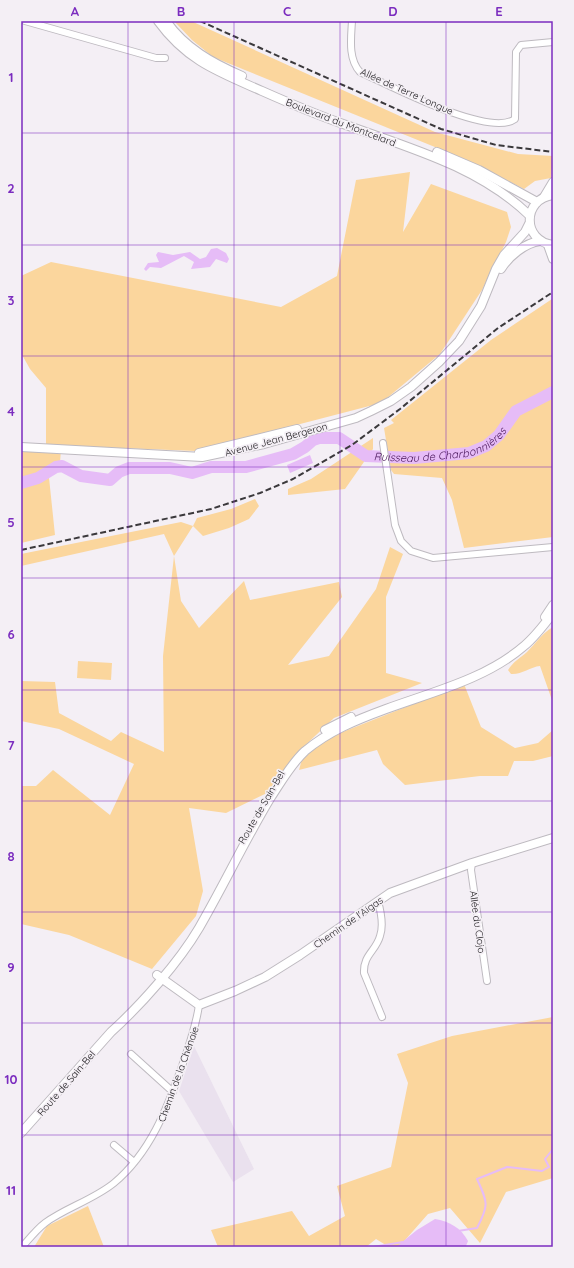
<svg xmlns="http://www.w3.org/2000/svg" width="574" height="1268" viewBox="0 0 574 1268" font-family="Quicksand,sans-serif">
	<rect width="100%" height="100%" fill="#f4eff5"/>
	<polygon fill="#eae1ee" points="194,1046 254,1169 233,1182 179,1091"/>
	<g fill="#fbd69d">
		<polygon points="174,21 191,21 435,132 518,154 553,156 551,178 535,181 524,189 467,160 213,57 192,40"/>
		<polygon points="410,172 403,232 431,184 507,212 511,227 506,242 482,290 440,354 381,403 196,451 46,445 46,388 30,369 21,353 21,276 51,262 281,307 337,276 356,180"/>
		<polygon points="552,299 553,537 464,548 452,500 442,478 394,474 391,470 384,428 394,423 391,420 491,340"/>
		<polygon points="373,438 373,449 345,489 288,495 288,489 311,479"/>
		<polygon points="21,447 61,449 60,463 48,468 55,535 21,543"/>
		<polygon points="255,499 259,506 249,519 229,528 203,536 193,526 174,556 164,534 21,566 21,554 181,522 193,526 197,518 231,509"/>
		<polygon points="390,547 403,554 386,597 386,673 422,683 334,718 295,755 269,792 226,813 189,808 203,891 196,916 152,969 69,935 21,924 21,786 36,786 53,770 110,815 134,764 59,729 21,721 21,681 55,682 59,713 111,741 121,732 164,752 163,656 174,556 181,601 199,628 244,581 250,600 339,582 342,597 288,665 329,656 376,589"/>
		<path d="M553,627V703L540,666C530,667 521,675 511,674L508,670C513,662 520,658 527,652C536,643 542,633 553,627Z"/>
		<polygon points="78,661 112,663 111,680 77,678"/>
		<polygon points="464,684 481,727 515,748 538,743 553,730 553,756 533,761 514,761 508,776 480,776 405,785 383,764 377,750 299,770 304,752 335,735"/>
		<polygon points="553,1017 553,1178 506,1192 480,1243 450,1208 428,1214 399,1247 389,1247 376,1239 366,1247 218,1247 211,1230 292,1211 309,1236 345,1216 337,1186 391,1167 408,1083 397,1054 452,1036"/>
		<polygon points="88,1206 104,1247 34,1247 47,1226"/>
	</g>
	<g fill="#e6bcf7">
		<polygon points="217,248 226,253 229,259 227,263 216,259 210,267 191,269 194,262 184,256 161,268 150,267 146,271 144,269 148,263 159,262 156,255 158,252 173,255 190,252 200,259 206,257 211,249"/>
		<polygon points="310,455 313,463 290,473 287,465"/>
		<path d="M435,1219C449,1221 461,1228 468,1241L466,1246L396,1247L417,1230Z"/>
	</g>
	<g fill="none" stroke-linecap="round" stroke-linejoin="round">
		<g stroke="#e6bcf7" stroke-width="2">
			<path d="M458,1231L477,1228C489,1205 488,1203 477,1179L507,1167L542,1171L549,1167L545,1159L553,1149"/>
			<polyline points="373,1247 403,1242"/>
		</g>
		<path stroke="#e6bcf7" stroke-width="12" id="s1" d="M21,483L38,478L56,467L62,466L81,476L110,480L119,472L129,468H170L192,473L211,467H246L293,454L305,447L313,440L319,438H339L366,456L414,458L469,453L486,446L499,435L516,411L553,392"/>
		<defs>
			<g id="street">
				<polyline points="25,21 156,58 165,58"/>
				<path d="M352,21C351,38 348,59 360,72C389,85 489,138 515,119L516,52L521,45L553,42"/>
				<polyline points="383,443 395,525 401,541 411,551 433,558 553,547"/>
				<polyline points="472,863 471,870 487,981"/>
				<path d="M378,901C381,912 384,925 380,936C376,951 363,955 364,973L382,1017"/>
				<polyline points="131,1054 173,1092"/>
				<polyline points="114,1145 134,1162"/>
				<path d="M22,1247C29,1239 37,1229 45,1223C65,1208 93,1200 114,1183C150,1153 167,1109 182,1066C189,1046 196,1026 199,1005"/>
			</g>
			<g id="secondary">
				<path d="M158,21C187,61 219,72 262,91C289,103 317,115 346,125C410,148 479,167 529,215"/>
				<path d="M166,21C185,48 212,63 242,76"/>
				<polyline points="437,152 479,170 537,202"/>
				<path d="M553,195C522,199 522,241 553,245"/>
				<polyline points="544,197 553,182"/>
				<polyline points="548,245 553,259"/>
				<path d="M501,269C509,256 525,243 540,241"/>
				<polyline points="21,447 202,457 264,444 356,418 371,411 391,401 411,387 439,362 459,341 481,306 496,269 504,255 525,232 529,224"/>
				<polyline points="199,453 297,429"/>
				<polyline points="545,617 553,605"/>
				<polyline points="325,730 351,717"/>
				<polyline points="157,975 199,1005 235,991 265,977 300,955 390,893 472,863 553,838"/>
				<path d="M21,1133L111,1032C141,1005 179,962 199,928C224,885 245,840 271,797C281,782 291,764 305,751C329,731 356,720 386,709C432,692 486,679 524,646C535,637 544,625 553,613"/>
			</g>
		</defs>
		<use href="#street" stroke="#bebac0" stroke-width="8"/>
		<use href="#secondary" stroke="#bebac0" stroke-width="10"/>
		<use href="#street" stroke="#fff" stroke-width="6"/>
		<use href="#secondary" stroke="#fff" stroke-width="8"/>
		<g stroke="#3b393c" stroke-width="2" stroke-dasharray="6 3" stroke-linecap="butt">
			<polyline points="200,21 441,129 496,145 553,152"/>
			<polyline points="21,550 211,509 260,493 293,479 352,445 400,409 498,328 553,292"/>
		</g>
	</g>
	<path fill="none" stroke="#7b2cbf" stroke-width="1" stroke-opacity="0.55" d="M128,21V1247M234,21V1247M340,21V1247M446,21V1247M21,133H553M21,245H553M21,356H553M21,467H553M21,578H553M21,690H553M21,801H553M21,912H553M21,1023H553M21,1135H553"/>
	<g text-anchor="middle" stroke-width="3.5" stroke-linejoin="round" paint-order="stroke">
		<g font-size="10" fill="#222023" stroke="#f4eff5">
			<text transform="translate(407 91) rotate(24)" y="4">Allée de Terre Longue</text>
			<text transform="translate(341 122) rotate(21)" y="4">Boulevard du Montcelard</text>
			<text transform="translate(276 439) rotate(-15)" y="4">Avenue Jean Bergeron</text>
			<text transform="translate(261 807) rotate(-60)" y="4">Route de Sain-Bel</text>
			<text transform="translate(348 922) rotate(-35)" y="4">Chemin de l'Aigas</text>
			<text transform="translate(478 922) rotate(82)" y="4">Allée du Clojo</text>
			<text transform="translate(178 1074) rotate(-70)" y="4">Chemin de la Chênaie</text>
			<text transform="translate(66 1083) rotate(-49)" y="4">Route de Sain-Bel</text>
		</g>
		<g font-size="11" font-style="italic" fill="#49165a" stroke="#f4eff5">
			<text dy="4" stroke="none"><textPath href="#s1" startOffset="446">Ruisseau de Charbonnières</textPath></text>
		</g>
	</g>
	<rect width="574" height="1268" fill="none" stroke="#f4eff5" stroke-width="44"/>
	<rect x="22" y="22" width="530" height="1224" fill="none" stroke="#7b2cbf" stroke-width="1.5"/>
	<g font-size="13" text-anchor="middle" font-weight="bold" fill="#7b2cbf">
		<text x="75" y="16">A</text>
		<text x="181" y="16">B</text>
		<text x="287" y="16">C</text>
		<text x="393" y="16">D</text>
		<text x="499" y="16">E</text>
		<text x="11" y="82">1</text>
		<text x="11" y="193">2</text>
		<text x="11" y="305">3</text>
		<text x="11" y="416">4</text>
		<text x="11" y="527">5</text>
		<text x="11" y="639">6</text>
		<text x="11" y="750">7</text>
		<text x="11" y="861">8</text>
		<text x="11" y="972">9</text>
		<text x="11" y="1084">10</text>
		<text x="11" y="1195">11</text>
	</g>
</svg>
